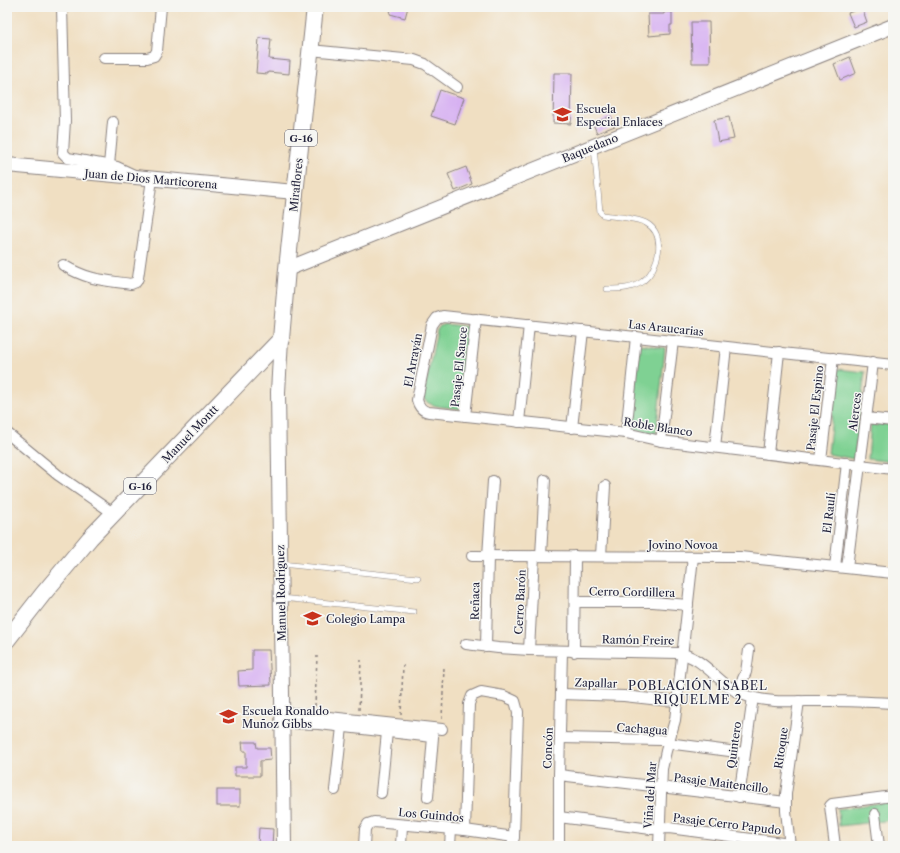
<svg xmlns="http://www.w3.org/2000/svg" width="900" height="853" viewBox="0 0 900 853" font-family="'Libre Caslon Text',serif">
	<rect width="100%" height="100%" fill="#f6f6f2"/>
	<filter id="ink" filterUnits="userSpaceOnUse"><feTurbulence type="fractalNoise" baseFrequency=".025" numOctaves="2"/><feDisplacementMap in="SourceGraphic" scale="8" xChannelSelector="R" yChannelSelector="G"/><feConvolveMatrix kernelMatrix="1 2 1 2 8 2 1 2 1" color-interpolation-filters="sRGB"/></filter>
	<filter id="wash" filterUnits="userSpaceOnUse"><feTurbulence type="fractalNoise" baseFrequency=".012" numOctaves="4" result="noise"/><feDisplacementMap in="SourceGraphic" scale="16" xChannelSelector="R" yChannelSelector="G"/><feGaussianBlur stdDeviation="0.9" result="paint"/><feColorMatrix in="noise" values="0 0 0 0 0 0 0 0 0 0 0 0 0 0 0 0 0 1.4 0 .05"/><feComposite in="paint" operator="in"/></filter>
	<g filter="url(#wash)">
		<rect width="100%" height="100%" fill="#f0dfc2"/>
		<g fill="#7fd193" stroke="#507a67">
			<path d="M445,324L470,327L460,409C449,407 429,408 423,398L437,330L440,326Z"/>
			<polygon points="640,344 665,348 656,435 630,429"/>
			<polygon points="837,369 865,372 854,459 828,454"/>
			<polygon points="871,423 893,425 893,462 868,459"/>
			<polygon points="893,801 893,820 839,826 838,809"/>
		</g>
		<g id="blocks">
			<g fill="#d7b1f2">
				<polygon points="391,7 408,7 405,18 390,14"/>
				<polygon points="862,8 867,22 854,27 848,13"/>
				<polygon points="664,12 672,12 672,25 670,25 670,34 649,36 648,14 664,14"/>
				<polygon points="691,22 709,22 710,63 692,63"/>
				<polygon points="259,38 271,39 269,59 290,61 289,74 268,72 268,74 256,73"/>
				<polygon points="850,57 856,73 840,80 834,64"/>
				<polygon points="554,73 572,73 571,124 553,123"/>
				<polygon points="440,90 464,98 455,124 431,116"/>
				<polygon points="611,116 615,126 597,133 593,124"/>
				<polygon points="729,117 734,139 718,142 714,120"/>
				<polygon points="466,167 472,184 455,191 448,174"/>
				<polygon points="252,650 269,650 271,685 239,686 238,671 252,670"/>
				<polygon points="242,742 256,742 257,748 270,748 271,760 260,761 260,776 235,776 235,767 246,767 246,751 243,751"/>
				<rect x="217" y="790" width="23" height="16"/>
				<polygon points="259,828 273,829 272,846 258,846"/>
			</g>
		</g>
	</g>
	<g filter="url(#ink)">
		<use href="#blocks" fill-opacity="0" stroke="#89807e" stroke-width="1"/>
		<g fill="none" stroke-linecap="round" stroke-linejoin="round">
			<defs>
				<g id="lane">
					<path d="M594,147L600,212L603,215C615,217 635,217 646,223C667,234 659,269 643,281C633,289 619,289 607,289"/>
					<polyline points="281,564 418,578"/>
					<polyline points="282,598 414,612"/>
				</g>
				<g id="street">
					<polyline points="62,7 65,121 63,153 68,158 117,167 134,175"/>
					<polyline points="310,50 414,60 425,64 457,87"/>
					<polyline points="104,58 147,58 154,56 157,51 161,7"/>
					<polyline points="109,165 113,122"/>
					<path d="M63,265C88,280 102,280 131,284L136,282L138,278L152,179"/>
					<path d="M893,365L443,316L437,318L432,325L417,400C419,407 422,411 429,412L626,433L661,441L893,469"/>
					<polyline points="465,416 476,319"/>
					<polyline points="866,418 893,421"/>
					<polyline points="519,422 529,325"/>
					<polyline points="572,428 583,331"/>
					<polyline points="7,433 58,475 113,513"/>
					<polyline points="626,433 636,337"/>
					<polyline points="661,441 673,341"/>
					<polyline points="715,447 726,347"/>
					<polyline points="768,454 779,352"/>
					<polyline points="821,460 833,358"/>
					<polyline points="472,556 740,557 893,573"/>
					<polyline points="541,556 545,480"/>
					<polyline points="601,556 605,486"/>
					<polyline points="835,567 847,463"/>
					<path d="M847,568C855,499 865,431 873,362"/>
					<polyline points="575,602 653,602 688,605"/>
					<path d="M466,644L498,648L529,650L678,653C705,657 719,686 744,695C772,705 803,700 832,701C852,701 873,702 893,703"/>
					<polyline points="486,647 488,556 493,481"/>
					<polyline points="529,650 534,556"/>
					<polyline points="574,652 575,556"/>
					<polyline points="737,692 746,672 749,650"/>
					<polyline points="561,694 624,696 660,700 678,701"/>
					<polyline points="282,712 442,729"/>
					<polyline points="283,723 319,724 433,737 428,797"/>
					<polyline points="560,738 661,740 675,744 745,753"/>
					<polyline points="559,775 786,802"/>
					<polyline points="335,790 342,727"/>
					<polyline points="381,793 387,732"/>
					<polyline points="739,797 753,697"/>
					<polyline points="875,814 879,846"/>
					<polyline points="559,817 651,829 669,828 790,844"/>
					<polyline points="465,830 469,704 472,696 481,692 504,696 515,701 518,712 514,837 512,846"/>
					<polyline points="364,846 365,829 368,824 374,822 465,830 514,837"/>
					<polyline points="401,846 402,825"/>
					<polyline points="450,846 451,829"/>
					<polyline points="559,846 559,775 562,651"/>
					<polyline points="659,846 662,769 666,751 675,720 693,557"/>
					<polyline points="790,846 786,811 786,794 799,701"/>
					<polyline points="835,846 830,806 832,804 893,796"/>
				</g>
				<g id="secondary">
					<polyline points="7,165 295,192"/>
					<polyline points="287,269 893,26"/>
					<polyline points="281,339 278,392 284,846"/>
				</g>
				<polyline id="primary" points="7,640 43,594 90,538 281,339 287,269 315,7"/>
			</defs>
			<use href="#lane" stroke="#89807e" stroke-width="6"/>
			<use href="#street" stroke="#89807e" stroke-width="12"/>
			<use href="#secondary" stroke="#89807e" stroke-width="16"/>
			<use href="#primary" stroke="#89807e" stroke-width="18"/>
			<g stroke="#89807e" stroke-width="1.5" stroke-dasharray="3 3" stroke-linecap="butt">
				<polyline points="315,706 317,656"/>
				<polyline points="359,710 361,660"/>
				<polyline points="401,715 403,665"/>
				<polyline points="442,719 444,667"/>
			</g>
			<use href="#lane" stroke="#fff" stroke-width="5"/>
			<use href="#street" stroke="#fff" stroke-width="10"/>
			<use href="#secondary" stroke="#fff" stroke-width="14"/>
			<use href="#primary" stroke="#fff" stroke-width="16"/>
		</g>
	</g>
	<defs>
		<symbol id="school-bare" viewBox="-9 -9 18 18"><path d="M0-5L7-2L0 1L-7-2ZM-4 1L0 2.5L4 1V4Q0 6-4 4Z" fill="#c8321e" stroke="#f6f6f2" stroke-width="2.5" paint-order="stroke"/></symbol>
	</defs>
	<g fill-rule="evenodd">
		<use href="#school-bare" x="550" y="102" width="25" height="25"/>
		<use href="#school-bare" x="300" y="606" width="25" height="25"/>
		<use href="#school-bare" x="216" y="704" width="25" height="25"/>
	</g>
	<g text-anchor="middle" stroke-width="3" stroke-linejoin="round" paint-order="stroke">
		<g fill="#f6f6f2" stroke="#626272" stroke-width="1">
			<rect x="285" y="130" width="32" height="16" rx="3"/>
			<rect x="124" y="478" width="32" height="16" rx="3"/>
		</g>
		<g font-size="10" font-weight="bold" fill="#22223b">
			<text x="301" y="142">G-16</text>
			<text x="140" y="490">G-16</text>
		</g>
		<g font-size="11" fill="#22223b" stroke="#f6f6f2" text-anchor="start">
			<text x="576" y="113">Escuela<tspan x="576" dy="13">Especial Enlaces</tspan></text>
			<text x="326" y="623">Colegio Lampa</text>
			<text x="242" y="715">Escuela Ronaldo<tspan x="242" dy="13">Muñoz Gibbs</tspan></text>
		</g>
		<g font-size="11" fill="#22223b" stroke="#f6f6f2">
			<text transform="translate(590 148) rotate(-22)" y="4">Baquedano</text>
			<text transform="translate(151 179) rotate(5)" y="4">Juan de Dios Marticorena</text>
			<text transform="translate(296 185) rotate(-84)" y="4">Miraflores</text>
			<text transform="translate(666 328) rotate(6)" y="4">Las Araucarias</text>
			<text transform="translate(413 360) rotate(-79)" y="4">El Arrayán</text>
			<text transform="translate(459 367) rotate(-84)" y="4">Pasaje El Sauce</text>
			<text transform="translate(815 408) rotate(-84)" y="4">Pasaje El Espino</text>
			<text transform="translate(855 412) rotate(-83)" y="4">Alerces</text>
			<text transform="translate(658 427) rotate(9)" y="4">Roble Blanco</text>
			<text transform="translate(190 434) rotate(-46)" y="4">Manuel Montt</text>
			<text transform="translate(829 513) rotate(-83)" y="4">El Raulí</text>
			<text x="683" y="549">Jovino Novoa</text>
			<text transform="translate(632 592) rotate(1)" y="4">Cerro Cordillera</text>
			<text transform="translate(281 593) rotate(-91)" y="4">Manuel Rodríguez</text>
			<text transform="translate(475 601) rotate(-89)" y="4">Reñaca</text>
			<text transform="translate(520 602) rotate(-87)" y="4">Cerro Barón</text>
			<text transform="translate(638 640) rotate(1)" y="4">Ramón Freire</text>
			<text transform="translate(596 683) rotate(2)" y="4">Zapallar</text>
			<text transform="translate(642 729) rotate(4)" y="4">Cachagua</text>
			<text transform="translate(734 745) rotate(-82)" y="4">Quintero</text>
			<text transform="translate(548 748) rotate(-88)" y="4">Concón</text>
			<text transform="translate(781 748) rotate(-82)" y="4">Ritoque</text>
			<text transform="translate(721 783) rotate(7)" y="4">Pasaje Maitencillo</text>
			<text transform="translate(650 795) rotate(-86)" y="4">Viña del Mar</text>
			<text transform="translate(431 815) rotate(5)" y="4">Los Guindos</text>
			<text transform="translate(727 824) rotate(7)" y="4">Pasaje Cerro Papudo</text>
		</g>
		<g font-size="12" letter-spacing="1" fill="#22223b" stroke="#f6f6f2">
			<text x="698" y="690">POBLACIÓN ISABEL<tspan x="698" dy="14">RIQUELME 2</tspan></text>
		</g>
	</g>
	<rect width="900" height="853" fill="none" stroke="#f6f6f2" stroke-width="24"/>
</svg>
